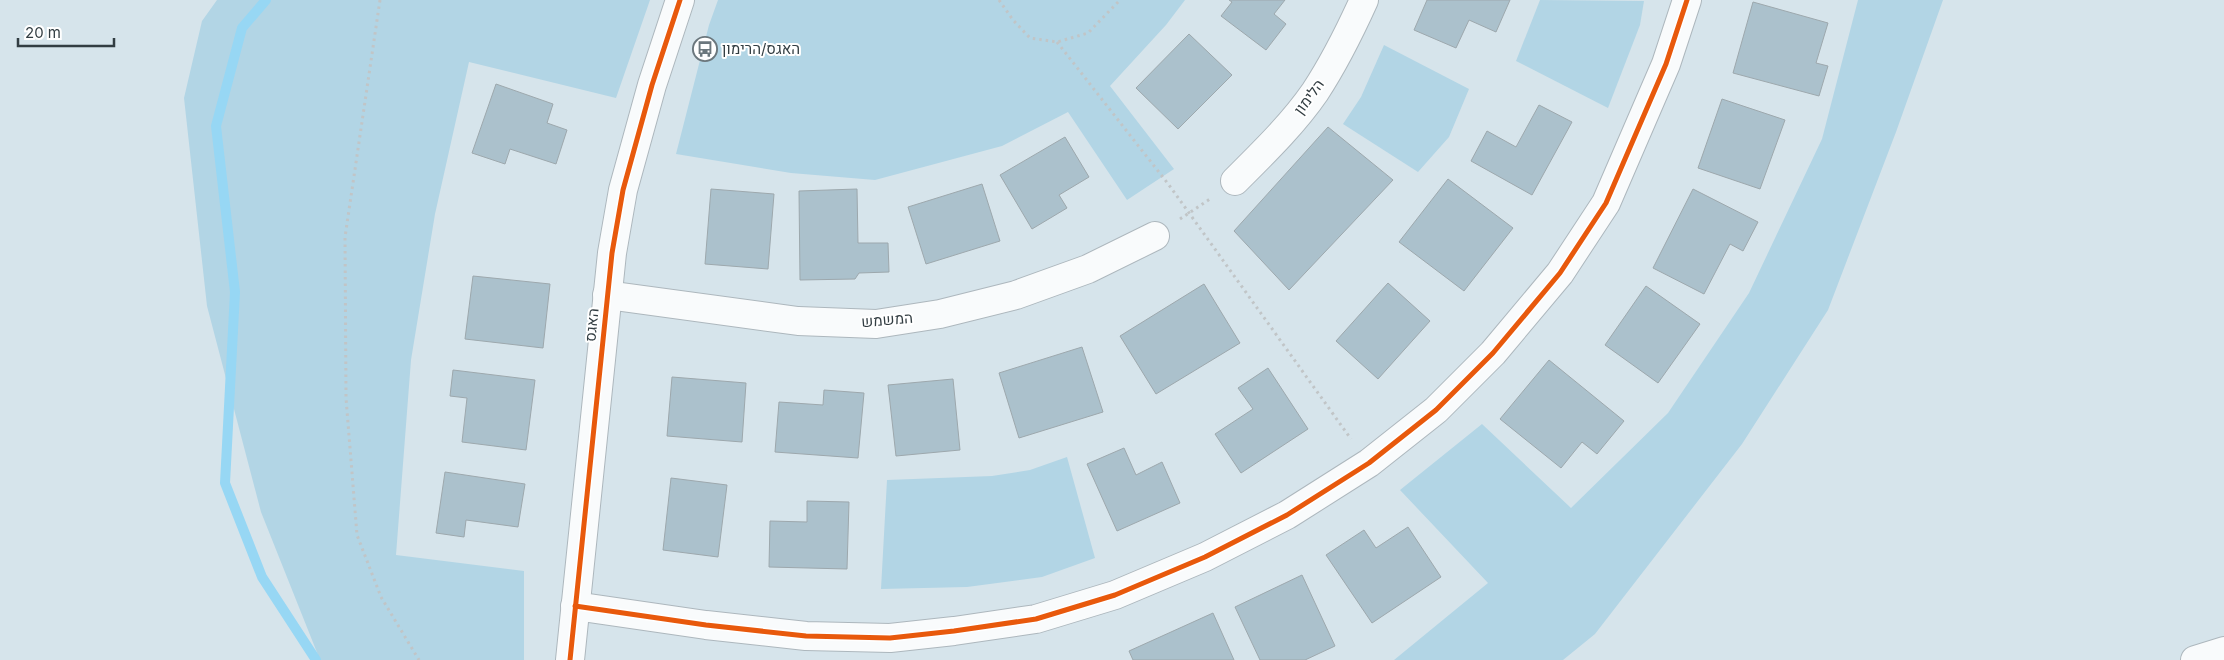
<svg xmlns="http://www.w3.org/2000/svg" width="2224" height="660" viewBox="0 0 2224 660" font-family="Inter,Heebo,sans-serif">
	<rect width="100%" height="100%" fill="#d6e4eb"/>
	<g fill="#b2d5e5">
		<polygon points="217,0 650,0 616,98 469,62 435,214 411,360 396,555 524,571 524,660 320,660 261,512 207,306 184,98 202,21"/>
		<polygon points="718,0 1185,0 1166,25 1110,86 1174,169 1127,200 1068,112 1002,146 875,180 791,173 676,154 709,25"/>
		<polygon points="1540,0 1644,1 1640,25 1608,108 1516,61"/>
		<polygon points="1858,0 1943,0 1896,132 1828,310 1742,444 1595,634 1563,660 1394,660 1488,583 1400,490 1482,424 1571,508 1668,413 1749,293 1822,139"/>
		<polygon points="1384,45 1469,89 1449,137 1418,172 1343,124 1361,97"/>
		<polygon points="1067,457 1095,558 1042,577 967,587 881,589 887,480 992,476 1030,470"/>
	</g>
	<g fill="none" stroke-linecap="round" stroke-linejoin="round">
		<polyline stroke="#97d7f4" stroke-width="10" points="266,0 242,28 216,126 235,292 225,483 262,577 316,660"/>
	</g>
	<g fill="#abc1cc" stroke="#9da8ad">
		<polygon points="1229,0 1285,0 1274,14 1286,24 1266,50 1221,16 1232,2"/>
		<polygon points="1427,0 1510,0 1496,32 1469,20 1456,48 1414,30"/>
		<polygon points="1753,2 1828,23 1816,63 1828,66 1819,96 1733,73"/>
		<polygon points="1189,34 1232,75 1178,129 1136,88"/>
		<polygon points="496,84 553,104 547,123 567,130 556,164 510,149 505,164 472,153"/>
		<polygon points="1722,99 1785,120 1760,189 1698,168"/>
		<polygon points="1539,105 1572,122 1532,195 1471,161 1487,131 1516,147"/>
		<polygon points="1328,127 1393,180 1289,290 1234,231"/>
		<polygon points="1065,137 1089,177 1059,195 1067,208 1032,229 1000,175"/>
		<polygon points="1448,179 1513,228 1464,291 1399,242"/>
		<polygon points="982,184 1000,241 926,264 908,207"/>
		<polygon points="711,189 774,194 768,269 705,264"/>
		<polygon points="857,189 858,243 888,243 889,272 859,273 855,279 800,280 799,191"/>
		<polygon points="1693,189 1758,222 1743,251 1730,244 1704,294 1653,268"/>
		<polygon points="473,276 550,284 543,348 465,339"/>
		<polygon points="1388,283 1430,321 1378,379 1336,341"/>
		<polygon points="1204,284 1240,343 1156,394 1120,336"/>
		<polygon points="1646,286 1700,324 1658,383 1605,345"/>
		<polygon points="1082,347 1103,412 1019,438 999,373"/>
		<polygon points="1549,360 1624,421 1597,454 1582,442 1561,468 1500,419"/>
		<polygon points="1268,368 1308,429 1241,473 1215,434 1253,409 1238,388"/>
		<polygon points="453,370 535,380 526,450 462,442 467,398 450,396"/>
		<polygon points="672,377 746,383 742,442 667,436"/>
		<polygon points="953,379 960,450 896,456 888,385"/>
		<polygon points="824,390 864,393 858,458 775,452 779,402 823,405"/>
		<polygon points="1124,448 1136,475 1162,462 1180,503 1117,531 1087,464"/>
		<polygon points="445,472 525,484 518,527 466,520 464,537 436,533"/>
		<polygon points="671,478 727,485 718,557 663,550"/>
		<polygon points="807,501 849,502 847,569 769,567 770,521 807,522"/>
		<polygon points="1408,527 1441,577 1372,623 1326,555 1364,530 1376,548"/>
		<polygon points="1302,575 1335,646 1305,660 1260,660 1235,607"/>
		<polygon points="1213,613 1234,660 1133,660 1129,651"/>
	</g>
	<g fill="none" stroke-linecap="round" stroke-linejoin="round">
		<defs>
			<g id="minor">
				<path d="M1235,181C1263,153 1293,124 1315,92C1334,63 1350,31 1364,0"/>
				<polyline points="607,295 798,321 876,324 940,314 1016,295 1088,269 1155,236"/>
				<polyline points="575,606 706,625 806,636 890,638 954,631 1036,619 1115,595 1205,557 1287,515 1369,463 1436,410 1493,353 1560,273 1606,203 1666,64 1687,0"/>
				<polyline points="570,660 612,253 623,190 652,85 680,0"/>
				<polyline points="2195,660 2224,651"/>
			</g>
		</defs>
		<use href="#minor" stroke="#adb7bd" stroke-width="30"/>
		<g stroke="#c1c5c7" stroke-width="3" stroke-dasharray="2.5 4" stroke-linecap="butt">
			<polyline points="380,0 345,237 346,398 357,535 381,597 419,660"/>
			<polyline points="999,0 1013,20 1030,38 1057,42 1088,33 1120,0"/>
			<polyline points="1057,42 1169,185 1351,439"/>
			<polyline points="1180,219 1210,199"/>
		</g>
		<use href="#minor" stroke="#f9fbfc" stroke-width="28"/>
		<defs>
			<g id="cycleway">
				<polyline points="575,606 706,625 806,636 890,638 954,631 1036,619 1115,595 1205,557 1287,515 1369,463 1436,410 1493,353 1560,273 1606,203 1666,64 1687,0"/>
				<polyline points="570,660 612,253 623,190 652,85 680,0"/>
			</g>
		</defs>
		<use href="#cycleway" stroke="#fff" stroke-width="8"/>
		<use href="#cycleway" stroke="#e8590c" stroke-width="5"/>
	</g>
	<defs>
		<symbol id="bus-ring" viewBox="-11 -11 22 22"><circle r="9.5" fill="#fff" stroke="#6b777d" stroke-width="1.5"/><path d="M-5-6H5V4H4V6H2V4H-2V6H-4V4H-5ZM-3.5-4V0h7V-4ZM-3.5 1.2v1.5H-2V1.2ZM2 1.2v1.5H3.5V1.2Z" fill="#6b777d"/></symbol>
	</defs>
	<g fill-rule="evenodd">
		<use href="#bus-ring" x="691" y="35" width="28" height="28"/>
	</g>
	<g text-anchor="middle" stroke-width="4" stroke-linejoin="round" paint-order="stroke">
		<g font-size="15" fill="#323d42" stroke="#fff" text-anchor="start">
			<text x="722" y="54">האגס/הרימון</text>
		</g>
		<g font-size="15" fill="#323d42" stroke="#fff">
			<text transform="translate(1309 97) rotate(-54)" y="5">הלימון</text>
			<text transform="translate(887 320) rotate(-5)" y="5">המשמש</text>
			<text transform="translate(592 325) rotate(-84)" y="5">האגס</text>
		</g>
	</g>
	<path d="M18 38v8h96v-8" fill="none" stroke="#323d42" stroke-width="2.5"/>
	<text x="25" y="38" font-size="15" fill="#323d42" stroke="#ffffff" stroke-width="4" paint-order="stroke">20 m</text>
</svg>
